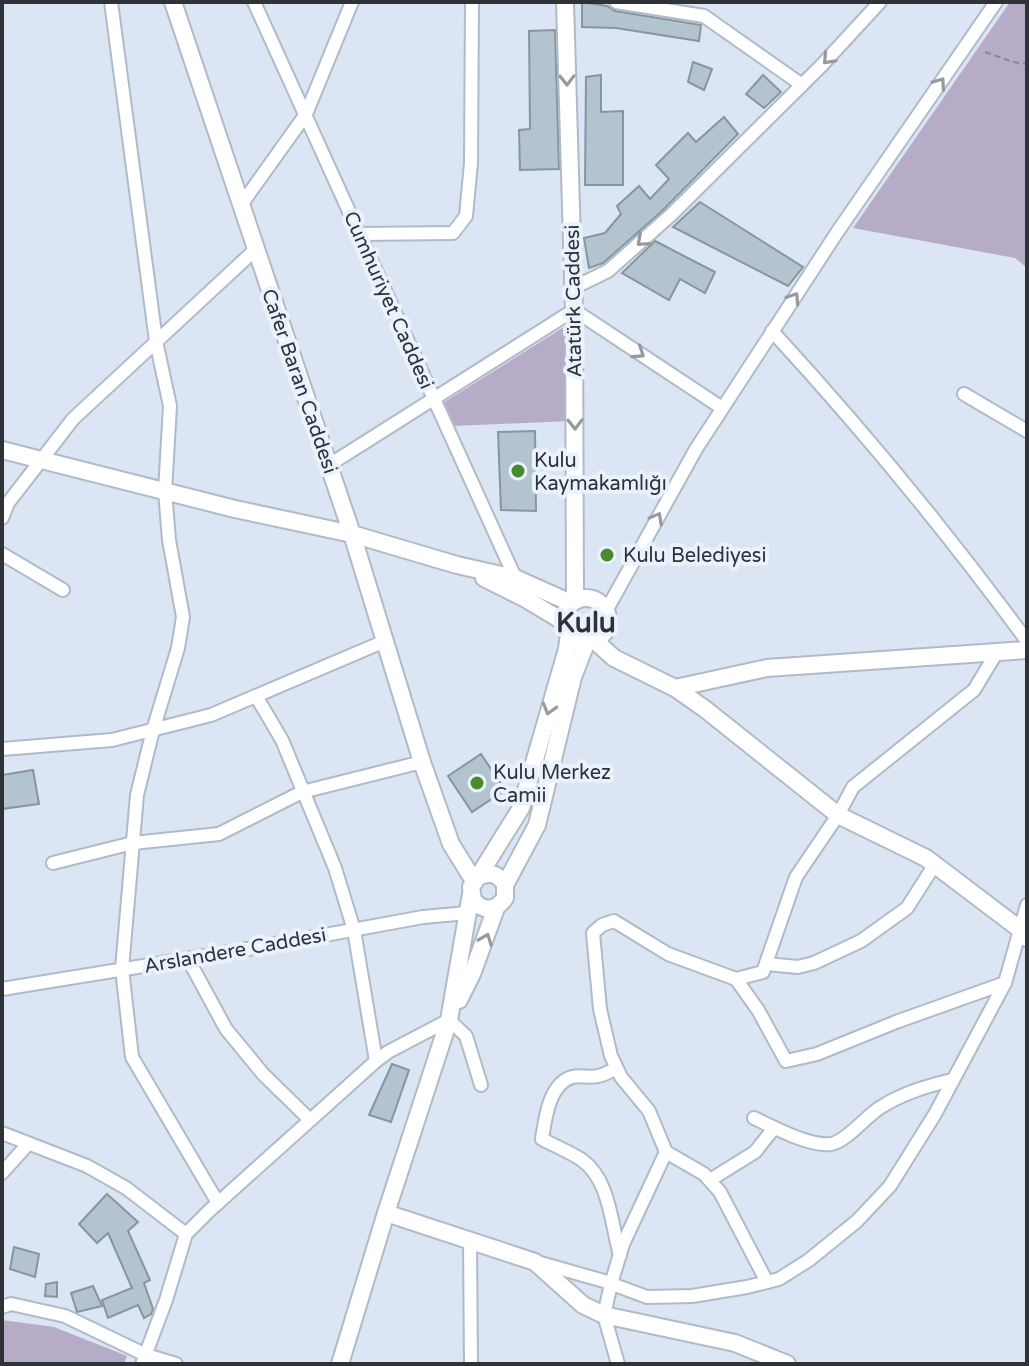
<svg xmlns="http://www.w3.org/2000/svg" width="1029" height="1366" viewBox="0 0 1029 1366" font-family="'Varela Round',sans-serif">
	<rect width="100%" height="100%" fill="#dbe5f4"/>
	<g fill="#b6acc7">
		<polygon points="1010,2 1027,2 1027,268 1015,258 853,228"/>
		<polygon points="564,327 570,421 452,426 443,403"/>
		<polygon points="2,1320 54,1327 127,1356 124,1364 2,1364"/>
	</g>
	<g fill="#b4c4ce" stroke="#86969f" stroke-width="2">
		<polygon points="582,2 607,6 615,11 701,25 699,41 616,28 582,27"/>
		<polygon points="555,30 559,169 520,170 519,130 530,129 529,31"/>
		<polygon points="693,62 712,69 704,90 688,82"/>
		<polygon points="601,75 601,112 623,111 623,185 585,185 586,77"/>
		<polygon points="763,75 781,92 764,108 746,94"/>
		<polygon points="724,117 738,134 661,212 603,263 589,268 584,238 605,233 621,214 617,206 639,186 650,199 669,179 656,165 688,133 696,142"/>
		<polygon points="700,202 803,267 788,286 673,227"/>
		<polygon points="655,241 715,272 705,293 680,279 669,300 622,273"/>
		<polygon points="535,431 536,511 501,510 498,432"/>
		<polygon points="481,754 505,790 472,812 448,776"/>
		<polygon points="33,770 39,804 2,809 2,775"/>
		<polygon points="392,1064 409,1070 391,1122 369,1115"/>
		<polygon points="107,1194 138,1222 128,1231 150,1280 144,1283 153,1309 151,1314 144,1318 138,1305 108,1318 102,1300 132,1288 108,1233 97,1243 79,1224"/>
		<polygon points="14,1247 39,1254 35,1277 10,1269"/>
		<polygon points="57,1282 57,1297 45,1296 46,1284"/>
		<polygon points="93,1286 102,1306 77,1312 71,1293"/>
	</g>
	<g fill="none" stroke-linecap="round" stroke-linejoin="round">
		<defs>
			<g id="minor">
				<polyline points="111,2 156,341 170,406 165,491 169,540 183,617 178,648 153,730 137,795 122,969 132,1057 218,1203"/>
				<polyline points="254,2 518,584"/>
				<polyline points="616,2 704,16 802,85"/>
				<polyline points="241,205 306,114 352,2"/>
				<polyline points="359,234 453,233 466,216 471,163 472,2"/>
				<polyline points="573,288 608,271 672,214 822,65 880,2"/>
				<path d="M772,331C863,430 947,532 1027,641"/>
				<polyline points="964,394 1027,431"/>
				<polyline points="329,465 574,310 722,408"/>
				<polyline points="2,518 8,503 73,419 256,249"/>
				<polyline points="2,554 63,590"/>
				<polyline points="606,611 696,449 836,234 996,2"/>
				<polyline points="256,696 282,740 335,868 354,930 376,1061"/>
				<polyline points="2,749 112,740 211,715 385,641"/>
				<polyline points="53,863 133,843 219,834 302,792 422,762"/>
				<polyline points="188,959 226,1029 263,1074 310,1120"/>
				<polyline points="766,964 798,967 814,963 861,941 907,908 935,864"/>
				<polyline points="736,979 758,1010 786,1061 817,1054 896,1022 1005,983"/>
				<polyline points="2,989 254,948 423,917 467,913"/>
				<path d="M616,1068C611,1071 604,1075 598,1076C590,1078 580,1075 572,1077C549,1084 545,1119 542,1139C555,1146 570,1152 582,1160C610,1180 611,1224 620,1255"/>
				<path d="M754,1118C773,1127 810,1147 831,1144C846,1142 867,1115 881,1107C903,1093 927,1086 952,1080"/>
				<polyline points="2,1133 87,1166 126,1188 186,1234"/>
				<polyline points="2,1173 28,1144"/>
				<polyline points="710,1180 755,1152 774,1128"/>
				<polyline points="470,1240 471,1364"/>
				<polyline points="537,1262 604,1281 647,1297 692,1296 747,1287 779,1279 809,1260 857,1221 890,1186 935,1114 1005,983 1027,905"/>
				<polyline points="767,1282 720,1192 704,1174 666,1152 649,1111 621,1077 611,1056 600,1009 593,933 602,925 614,921 668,954 736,979 763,972 796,877 838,815 853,787 974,690 997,652"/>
				<polyline points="2,1307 11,1304 65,1316 146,1355 176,1364"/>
				<polyline points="142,1364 166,1300 186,1234 209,1211 376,1061 388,1052 449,1020 466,1036 481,1085"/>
				<polyline points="618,1364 604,1315 611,1284 623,1244 666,1152"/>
			</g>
			<g id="tertiary">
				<polyline points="173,2 352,534 422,762 451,844 474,881"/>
				<polyline points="565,2 574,310 575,601"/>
				<polyline points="2,450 235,509 352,534 457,565 515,578 571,603"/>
				<polyline points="484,578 524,598 564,622"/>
				<circle cx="586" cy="620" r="22"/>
				<polyline points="594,640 614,658 675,688 705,709 838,815 926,858 1021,930 1027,938"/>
				<polyline points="675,688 767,668 1027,650"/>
				<polyline points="478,877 521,808 567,649 569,633"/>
				<path d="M505,885C499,874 490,871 478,877L471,887L473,900C483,912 496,911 505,898V885L537,825L573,677L587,641"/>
				<polyline points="459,1000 472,974 496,908"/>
				<polyline points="386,1213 535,1262 583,1305 604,1315 735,1343 787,1364"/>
				<polyline points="340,1364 386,1213 449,1020 471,894"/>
			</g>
		</defs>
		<use href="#minor" stroke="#b0bbc8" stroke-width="16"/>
		<use href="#tertiary" stroke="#b0bbc8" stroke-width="20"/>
		<polyline stroke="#838a94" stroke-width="2" stroke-dasharray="6 4" stroke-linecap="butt" points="985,52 1013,62 1027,64"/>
		<use href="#minor" stroke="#fff" stroke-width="12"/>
		<use href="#tertiary" stroke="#fff" stroke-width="16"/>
	</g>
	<defs><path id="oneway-chevron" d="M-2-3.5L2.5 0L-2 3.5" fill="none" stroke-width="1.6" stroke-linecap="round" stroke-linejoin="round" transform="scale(2)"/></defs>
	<g stroke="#97999c">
		<use href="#oneway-chevron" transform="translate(828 59) rotate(133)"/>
		<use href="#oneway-chevron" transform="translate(567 80) rotate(89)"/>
		<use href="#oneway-chevron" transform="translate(940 83) rotate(-55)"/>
		<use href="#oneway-chevron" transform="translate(642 241) rotate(138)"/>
		<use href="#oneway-chevron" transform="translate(794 298) rotate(-57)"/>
		<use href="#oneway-chevron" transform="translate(639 353) rotate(34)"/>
		<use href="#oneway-chevron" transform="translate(575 424) rotate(89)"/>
		<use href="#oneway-chevron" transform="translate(657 518) rotate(-61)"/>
		<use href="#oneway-chevron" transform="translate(549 709) rotate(106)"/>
		<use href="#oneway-chevron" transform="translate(486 939) rotate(-69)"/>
	</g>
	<g fill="#488b2e" stroke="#eaf2fe" stroke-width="3">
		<circle cx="518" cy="471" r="8"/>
		<circle cx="607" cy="555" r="8"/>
		<circle cx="477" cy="783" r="8"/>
	</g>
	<g text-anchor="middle" stroke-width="8" stroke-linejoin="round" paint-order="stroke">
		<g font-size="20" fill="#2f3338" stroke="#eaf2fe">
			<text transform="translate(389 300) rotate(66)" y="7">Cumhuriyet Caddesi</text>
			<text transform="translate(573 301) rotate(-91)" y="7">Atatürk Caddesi</text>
			<text transform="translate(300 381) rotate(71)" y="7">Cafer Baran Caddesi</text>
			<text transform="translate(235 950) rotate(-10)" y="7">Arslandere Caddesi</text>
		</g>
		<g font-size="20" fill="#2f3338" stroke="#eaf2fe" text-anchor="start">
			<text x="534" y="467">Kulu<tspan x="534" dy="23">Kaymakamlığı</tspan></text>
			<text x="623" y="562">Kulu Belediyesi</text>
			<text x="493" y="779">Kulu Merkez<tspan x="493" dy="23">Camii</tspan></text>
		</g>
		<g font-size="28" font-weight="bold" fill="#2f3338" stroke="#eaf2fe">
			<text x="586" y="632">Kulu</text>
		</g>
	</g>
	<rect width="1029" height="1366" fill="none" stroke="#2f3338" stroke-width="8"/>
</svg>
